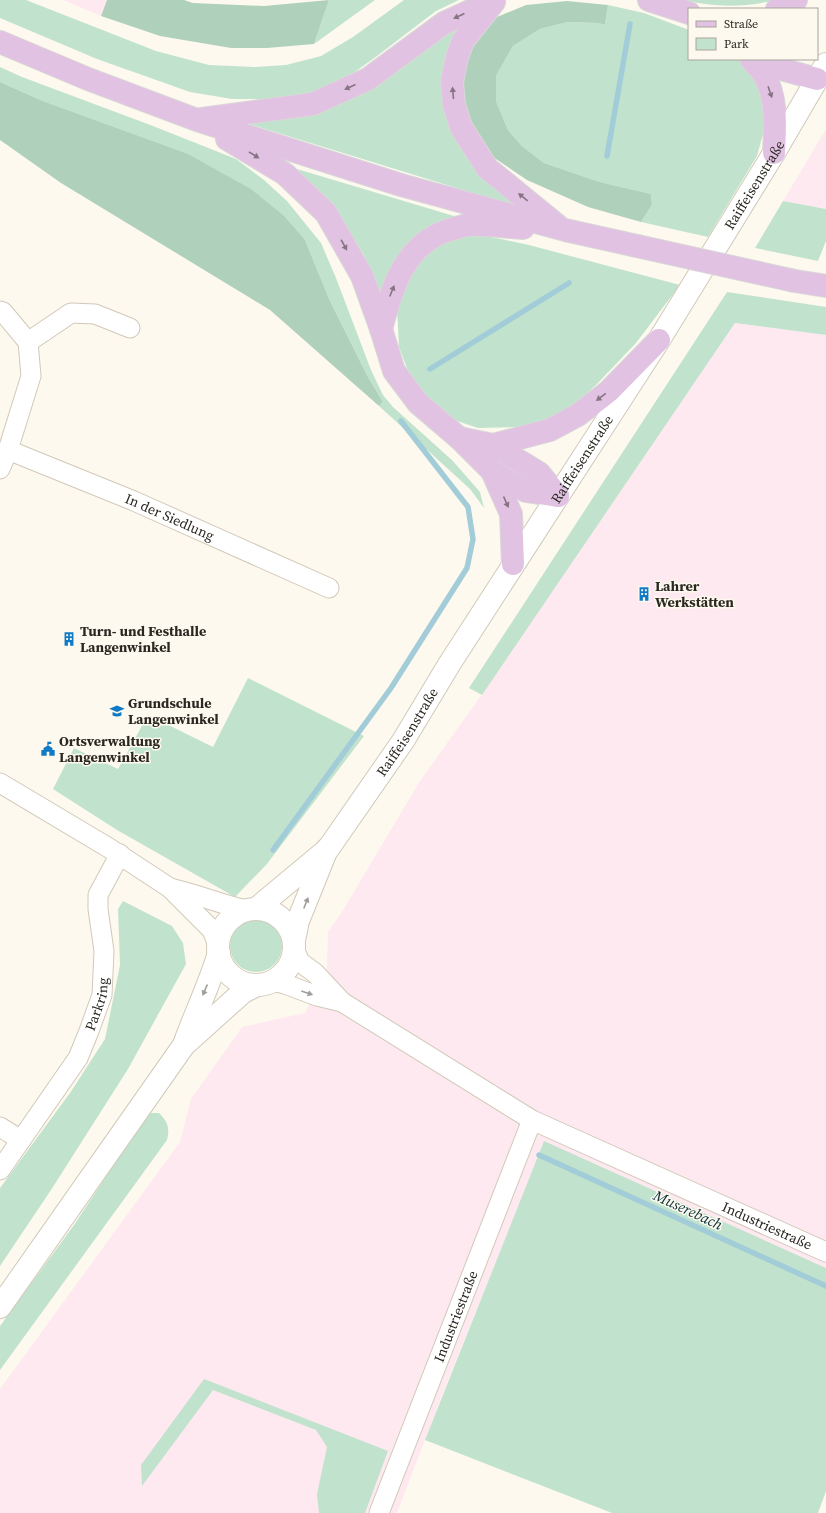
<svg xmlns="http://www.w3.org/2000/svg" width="826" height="1513" viewBox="0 0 826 1513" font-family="'Source Serif 4',serif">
	<rect width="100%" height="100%" fill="#fef9ef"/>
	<g fill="#fee9f0">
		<polygon points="63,0 107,0 101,16"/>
		<polygon points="826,129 826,209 783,201"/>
		<polygon points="735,323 826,335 826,1268 544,1142 443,1393 397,1513 0,1513 0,1389 180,1142 191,1099 242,1027 305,1013 327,970 328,932 340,915 420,781 475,704"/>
	</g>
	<g fill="#c1e3cd">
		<polygon points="0,0 26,0 156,51 209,65 255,67 286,65 321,56 353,37 404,0 459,0 436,11 377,56 341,82 309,94 271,99 232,99 190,92 97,59 0,18"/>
		<polygon points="329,0 375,0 314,44"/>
		<path d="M685,0H775C747,7 714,8 685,0Z"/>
		<polygon points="608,5 644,13 689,30 689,59 739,59 752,73 765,101 766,123 757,156 708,237 641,222 652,205 651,194 600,182 544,163 522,146 508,130 496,101 496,76 513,46 540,29 568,22 598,23 605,25"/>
		<polygon points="463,23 445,96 515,200 512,205 249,124 254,119 412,57"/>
		<polygon points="0,67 22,77 153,126 236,159 264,180 287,201 321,243 336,278 371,370 383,395 393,407 453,461 480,492 484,508 470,489 379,406 383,402 368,377 330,301 305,240 186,153 43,101 0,82"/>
		<polygon points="297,169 454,216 455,221 378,301 364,255 334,207"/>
		<polygon points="783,201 826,209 826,241 818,261 755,248"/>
		<polygon points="482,235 529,245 680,285 636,343 597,384 569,410 542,422 523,427 478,428 448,418 424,395 410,376 399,347 397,307 402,286 421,255 458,237"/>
		<polygon points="727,292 826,307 826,335 735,323 482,695 469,688"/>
		<polygon points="248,678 364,736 267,864 235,897 117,830 53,789 74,748 118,769 148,715 213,747"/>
		<polygon points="123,901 172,926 183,943 186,964 128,1069 51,1190 0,1266 0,1188 70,1093 105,1039 120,965 118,909"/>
		<circle cx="256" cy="946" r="26"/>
		<path d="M148,1113H159C168,1122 170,1128 167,1140L0,1370V1326L74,1225Z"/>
		<polygon points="544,1141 826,1268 826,1491 818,1513 612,1513 425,1440"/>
		<polygon points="204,1379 388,1451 365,1513 319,1513 317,1494 327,1447 316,1430 213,1390 142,1486 141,1465"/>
	</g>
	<g fill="#afd1bb">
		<polygon points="107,0 184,0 193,3 264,6 329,0 314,44 267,48 231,48 160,36 101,16"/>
		<polygon points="567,1 608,5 605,25 598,23 568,22 540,29 513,46 496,76 496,101 508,130 522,146 544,163 600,182 651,194 652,205 641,222 588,207 527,180 493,157 480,139 468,117 459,89 462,65 481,32 497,17 526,5"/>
		<polygon points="0,82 43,101 186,153 251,189 284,216 305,240 330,301 368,377 383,402 379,406 270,310 61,183 0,140"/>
	</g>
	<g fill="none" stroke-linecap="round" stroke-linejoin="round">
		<g stroke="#a2cdd8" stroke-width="5.5">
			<polyline points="607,156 630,24"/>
			<polyline points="430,369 569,283"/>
			<polyline points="273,850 391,688 467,568 473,539 468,507 401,421"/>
			<polyline points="539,1155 826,1286"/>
		</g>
		<defs>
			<g id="street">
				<polyline points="0,311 3,312 28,342 31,376 8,450 0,469"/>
				<polyline points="28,342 71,313 95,314 130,328"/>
				<path id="s1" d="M8,450L134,501L329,588"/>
				<polyline points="0,783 109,848 170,888 212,930 218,945"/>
				<path d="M170,888C196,894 221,904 246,910"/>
				<path id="s2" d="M294,949L300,962L315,973L342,1002L532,1120L826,1252"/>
				<polyline points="273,981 285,984 317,996 342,1002"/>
				<polyline points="0,1127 21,1140"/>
				<path id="s3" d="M0,1170L78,1058L89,1031L102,995L104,951L98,909V895L120,854"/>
				<path id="s4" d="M379,1513L532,1120"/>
			</g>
			<g id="secondary">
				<path id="s5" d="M256,909L328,849L403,741L450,663L659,340L774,153L826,64"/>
				<circle cx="256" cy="947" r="38"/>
				<polyline points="294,940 298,921 327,849"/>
				<path d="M185,1042C196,1012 210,983 219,953"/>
				<polyline points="0,1307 184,1045 243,992 257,985"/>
			</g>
			<g id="primary">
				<polyline points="649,0 689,13"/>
				<polyline points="494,2 463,41 457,57 452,82 454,105 461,127 487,168 557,225"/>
				<polyline points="777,9 796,0"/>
				<polyline points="0,42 88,79 197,120 401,185 565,230 637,246"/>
				<path d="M751,59C755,64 760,68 763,73C778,97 775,127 774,153"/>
				<polyline points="763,59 781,69 817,79"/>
				<polyline points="202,119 313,104 368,79 444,23 494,0"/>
				<polyline points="227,139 285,174 326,213 362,276 381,329 394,371 418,403 459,438 492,471 511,514 513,564"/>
				<polyline points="795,281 826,286"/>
				<path d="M381,329C392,287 405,242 452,229C457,228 462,226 467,225C483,224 507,227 523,228"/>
				<polyline points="459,438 493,445 550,430 578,415 609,391 659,340"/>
				<polyline points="493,445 539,473 558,496"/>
				<polyline points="492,471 526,491 558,496"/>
			</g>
		</defs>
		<use href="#street" stroke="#d1c9b9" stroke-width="21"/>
		<use href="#secondary" stroke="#d1c9b9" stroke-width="24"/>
		<use href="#primary" stroke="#d9d8d7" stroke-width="24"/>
		<use href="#street" stroke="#fff" stroke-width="19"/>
		<use href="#secondary" stroke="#fff" stroke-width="22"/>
		<use href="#primary" stroke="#e1c2e2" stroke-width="22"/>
		<defs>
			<polyline id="primary-bridge" points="637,246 795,281"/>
		</defs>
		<use href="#primary-bridge" stroke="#d9d8d7" stroke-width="24" stroke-linecap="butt"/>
		<use href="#primary-bridge" stroke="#e1c2e2" stroke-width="22"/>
	</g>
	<defs><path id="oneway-solid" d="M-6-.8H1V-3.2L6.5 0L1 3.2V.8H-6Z"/></defs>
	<g fill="#867482">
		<use href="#oneway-solid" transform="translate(459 16) rotate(155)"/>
		<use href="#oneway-solid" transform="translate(350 87) rotate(156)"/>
		<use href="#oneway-solid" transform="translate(770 92) rotate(71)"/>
		<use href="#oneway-solid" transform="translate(453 93) rotate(-95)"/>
		<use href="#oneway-solid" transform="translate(254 155) rotate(32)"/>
		<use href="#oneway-solid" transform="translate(523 197) rotate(-141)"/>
		<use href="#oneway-solid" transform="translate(344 245) rotate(61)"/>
		<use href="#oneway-solid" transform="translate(392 291) rotate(-68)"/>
		<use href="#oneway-solid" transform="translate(601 397) rotate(142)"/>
		<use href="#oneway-solid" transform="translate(506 502) rotate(66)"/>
	</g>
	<g fill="#9f9e9b">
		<use href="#oneway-solid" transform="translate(306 903) rotate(-68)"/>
		<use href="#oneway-solid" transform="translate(205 990) rotate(113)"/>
		<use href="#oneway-solid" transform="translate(307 993) rotate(19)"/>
	</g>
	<defs>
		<symbol id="building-bare" viewBox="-9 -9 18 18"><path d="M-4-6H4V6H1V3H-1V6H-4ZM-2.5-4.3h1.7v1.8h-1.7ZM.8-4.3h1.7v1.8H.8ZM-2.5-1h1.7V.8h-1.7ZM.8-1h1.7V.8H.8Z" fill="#0f7ac5" stroke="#fef9ef" stroke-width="2.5" paint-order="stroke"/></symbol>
		<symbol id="school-bare" viewBox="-9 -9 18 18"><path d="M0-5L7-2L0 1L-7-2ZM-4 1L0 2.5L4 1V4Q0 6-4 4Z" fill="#0f7ac5" stroke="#fef9ef" stroke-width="2.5" paint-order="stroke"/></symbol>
		<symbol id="civic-bare" viewBox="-9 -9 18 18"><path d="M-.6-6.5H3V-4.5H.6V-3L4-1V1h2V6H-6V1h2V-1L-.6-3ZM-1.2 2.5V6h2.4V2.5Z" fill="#0f7ac5" stroke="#fef9ef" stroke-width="2.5" paint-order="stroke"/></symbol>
	</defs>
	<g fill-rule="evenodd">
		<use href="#building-bare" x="634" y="584" width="20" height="20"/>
		<use href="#building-bare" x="59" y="629" width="20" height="20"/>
		<use href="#school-bare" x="107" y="701" width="20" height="20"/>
		<use href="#civic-bare" x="38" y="739" width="20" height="20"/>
	</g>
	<g text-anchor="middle" stroke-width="3" stroke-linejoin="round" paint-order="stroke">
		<g font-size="14" fill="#2a2721" stroke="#fef9ef">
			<text dy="5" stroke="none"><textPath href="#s5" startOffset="883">Raiffeisenstraße</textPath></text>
			<text dy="5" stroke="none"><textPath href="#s5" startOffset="559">Raiffeisenstraße</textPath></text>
			<text dy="5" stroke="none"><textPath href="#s1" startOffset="175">In der Siedlung</textPath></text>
			<text dy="5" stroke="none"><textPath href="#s5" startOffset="235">Raiffeisenstraße</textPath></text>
			<text dy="5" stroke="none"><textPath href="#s3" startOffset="194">Parkring</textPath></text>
			<text dy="5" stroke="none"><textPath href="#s2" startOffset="554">Industriestraße</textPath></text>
			<text dy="5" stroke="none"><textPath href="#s4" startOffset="211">Industriestraße</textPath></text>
		</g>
		<g font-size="14" font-weight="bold" fill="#2a2721" stroke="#fef9ef" text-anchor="start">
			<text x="655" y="591">Lahrer<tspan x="655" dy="16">Werkstätten</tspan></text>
			<text x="80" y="636">Turn- und Festhalle<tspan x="80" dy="16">Langenwinkel</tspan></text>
			<text x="128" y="708">Grundschule<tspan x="128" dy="16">Langenwinkel</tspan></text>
			<text x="59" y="746">Ortsverwaltung<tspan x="59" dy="16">Langenwinkel</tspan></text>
		</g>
		<g font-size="15" font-style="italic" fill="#063139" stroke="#fef9ef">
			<text transform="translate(688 1210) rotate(25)" y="5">Muserebach</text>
		</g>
	</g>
	<rect x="688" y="8" width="130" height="52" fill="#fef9ef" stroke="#a9a59d"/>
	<rect x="696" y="21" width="20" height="6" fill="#e1c2e2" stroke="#a9a59d"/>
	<text x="724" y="28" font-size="12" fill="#2a2721">Straße</text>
	<rect x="696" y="38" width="20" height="12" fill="#c1e3cd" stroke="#a9a59d"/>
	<text x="724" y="48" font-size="12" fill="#2a2721">Park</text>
</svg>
